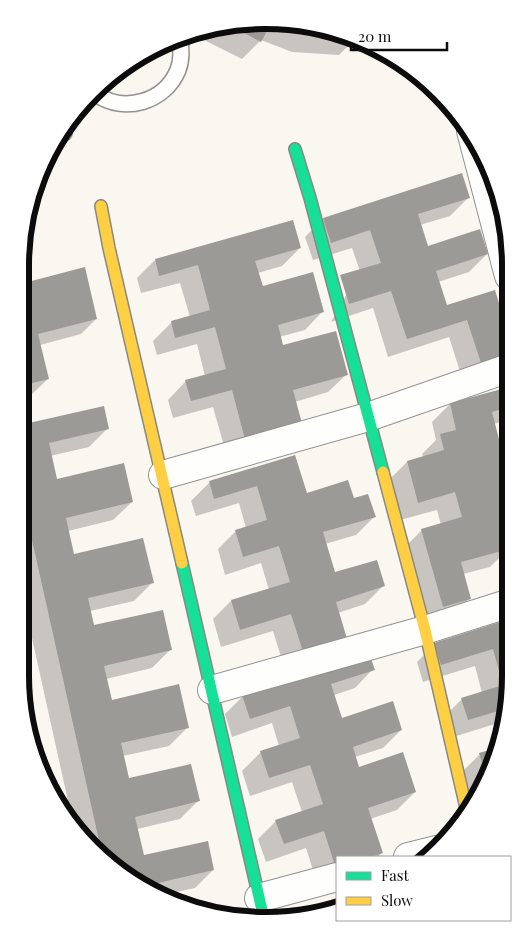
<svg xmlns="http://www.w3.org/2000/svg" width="531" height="941" viewBox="0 0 531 941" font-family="'Playfair Display',serif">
	<rect width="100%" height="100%" fill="#faf7f0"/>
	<g fill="#0003">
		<polygon points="298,22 353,41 339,55 292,52 261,40 242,59 192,34 202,28"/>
		<polygon points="468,198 450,216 420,225 427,247 487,254 469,272 438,282 446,306 494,291 509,340 509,364 465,387 449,337 388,357 373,308 331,322 360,271 352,248 313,260 305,237 323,219"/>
		<polygon points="300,248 282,266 258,273 262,287 323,311 305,330 279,337 282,346 347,374 328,392 295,402 228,460 213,407 173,418 168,400 186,381 205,376 197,344 157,355 153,341 171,323 190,317 180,283 141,293 137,278 155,260"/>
		<polygon points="20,285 96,319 81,334 40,345 48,379 32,394 20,397"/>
		<polygon points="509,287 509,301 506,290"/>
		<polygon points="509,388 510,419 494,424 501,452 510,450 510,520 502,527 508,549 490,567 463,574 469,599 451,617 425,624 404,548 422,530 441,525 437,510 400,520 389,480 407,462 423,457 422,454 436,440 432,422 450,404"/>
		<polygon points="20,426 107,429 89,447 50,456 56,480 132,502 113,520 68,531 73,555 152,583 134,601 90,611 94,627 170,650 152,668 106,679 111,701 187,728 169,746 123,756 128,780 198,801 180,819 137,829 143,856 213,870 195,888 163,895 129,879 74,828 20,584"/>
		<polygon points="295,457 306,494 353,500 374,517 356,535 325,544 334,574 383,586 365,604 338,613 286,673 273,631 221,647 213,619 231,601 269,590 261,563 225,575 218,549 236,531 246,528 239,503 196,516 191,501 209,483"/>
		<polygon points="505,622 510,638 510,691 501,743 495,724 450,738 444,717 462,699 482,693 475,666 423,682 417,662 435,644"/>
		<polygon points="373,669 355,688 334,695 342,719 401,730 383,748 355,757 358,768 415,792 397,810 370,819 382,853 378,857 337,857 337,880 318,886 306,848 266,862 258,839 276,821 302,812 292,782 250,796 242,771 260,753 279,746 272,723 232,737 225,714 243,696"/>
		<polygon points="499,748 479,797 470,800 462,772 480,754"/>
	</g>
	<g fill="#9c9a96">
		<polygon points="298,22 336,35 335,36 311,34 282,23"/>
		<polygon points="271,24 261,42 231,26"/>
		<polygon points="462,173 470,198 418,214 428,246 480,229 488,254 436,271 447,305 495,290 509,336 509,361 483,369 467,320 407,339 391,291 349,304 340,275 381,263 370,230 331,243 323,218"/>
		<polygon points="293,220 301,248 255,261 263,286 313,272 324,312 278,325 283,345 336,331 348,375 293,390 303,427 246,443 232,390 191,401 185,380 226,369 215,327 175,338 171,321 210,310 198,265 159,276 155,259"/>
		<polygon points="85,267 97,319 38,334 49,379 20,386 20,284"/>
		<polygon points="509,387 510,407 492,412 502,451 510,448 510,513 500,515 509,549 461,562 471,599 443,607 421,529 462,517 455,492 418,503 407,461 444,450 440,434 456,430 450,403"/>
		<polygon points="104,406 109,429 49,443 57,479 124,463 133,502 66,518 74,554 143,538 154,583 88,598 94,625 163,610 172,650 104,666 112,700 179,684 189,728 121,743 129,778 191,764 200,801 135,817 144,855 208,841 214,870 145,886 146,887 129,879 102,854 20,486 20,425"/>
		<polygon points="295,455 307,493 348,480 354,498 368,494 376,517 323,532 335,572 377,560 385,586 336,602 348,642 304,655 291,614 240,630 231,600 290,582 279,546 243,557 235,530 267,520 257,486 214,499 209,481"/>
		<polygon points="506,620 510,634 510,691 508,708 468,720 461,698 503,685 493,649 441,665 434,643"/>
		<polygon points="369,653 375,670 331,684 342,718 393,701 402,730 353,747 359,767 403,752 416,792 368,808 383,853 371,857 337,857 337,872 324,831 284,844 275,820 323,804 310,765 269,778 260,751 300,738 290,706 250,719 242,695"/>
		<polygon points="499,747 495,757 487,778 479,753"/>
	</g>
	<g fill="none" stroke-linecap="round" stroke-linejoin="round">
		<defs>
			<g id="lane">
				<path d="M96,94C124,114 165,102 178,70C182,60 181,50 180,39"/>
				<polyline points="61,133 64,133"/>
			</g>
			<g id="street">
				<polyline points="471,131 509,276"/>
				<polyline points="163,475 368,417 509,368"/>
				<polyline points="212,690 425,630 510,603"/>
				<polyline points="408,857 436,850"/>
				<polyline points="259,898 337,877"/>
			</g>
			<g id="fast">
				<polyline points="295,149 310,198 383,472"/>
				<polyline points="182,563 264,919"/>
			</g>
			<g id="slow">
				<polyline points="101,206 109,248 182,563"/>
				<polyline points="383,472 425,630 467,812"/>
			</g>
		</defs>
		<use href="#lane" stroke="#93928f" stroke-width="18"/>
		<use href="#street" stroke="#93928f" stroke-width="30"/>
		<use href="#fast" stroke="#8a8885" stroke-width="14"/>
		<use href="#slow" stroke="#8a8885" stroke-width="14"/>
		<use href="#lane" stroke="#fefefd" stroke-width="15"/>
		<use href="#street" stroke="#fefefd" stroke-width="28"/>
		<use href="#fast" stroke="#16e098" stroke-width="11"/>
		<use href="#slow" stroke="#ffcf43" stroke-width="11"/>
	</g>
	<path d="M0 0H531V941H0ZM265 29H266A236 236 0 0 1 502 265V676A236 236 0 0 1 266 912H265A236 236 0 0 1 29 676V265A236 236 0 0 1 265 29Z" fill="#fff" fill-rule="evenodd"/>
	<path fill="none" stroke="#0c0c0c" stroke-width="6" d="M265 29H266A236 236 0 0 1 502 265V676A236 236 0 0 1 266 912H265A236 236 0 0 1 29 676V265A236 236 0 0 1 265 29Z"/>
	<rect x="336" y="856" width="175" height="65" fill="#ffffff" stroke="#9e9e9e"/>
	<rect x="346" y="872" width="25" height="8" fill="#16e098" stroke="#9e9e9e"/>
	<text x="381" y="881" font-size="15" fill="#0c0c0c">Fast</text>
	<rect x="346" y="897" width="25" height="8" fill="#ffcf43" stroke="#9e9e9e"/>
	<text x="381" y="906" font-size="15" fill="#0c0c0c">Slow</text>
	<path d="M351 42v8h96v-8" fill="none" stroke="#0c0c0c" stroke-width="2.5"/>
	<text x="358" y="42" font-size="15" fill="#0c0c0c" stroke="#ffffff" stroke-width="4" paint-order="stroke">20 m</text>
</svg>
